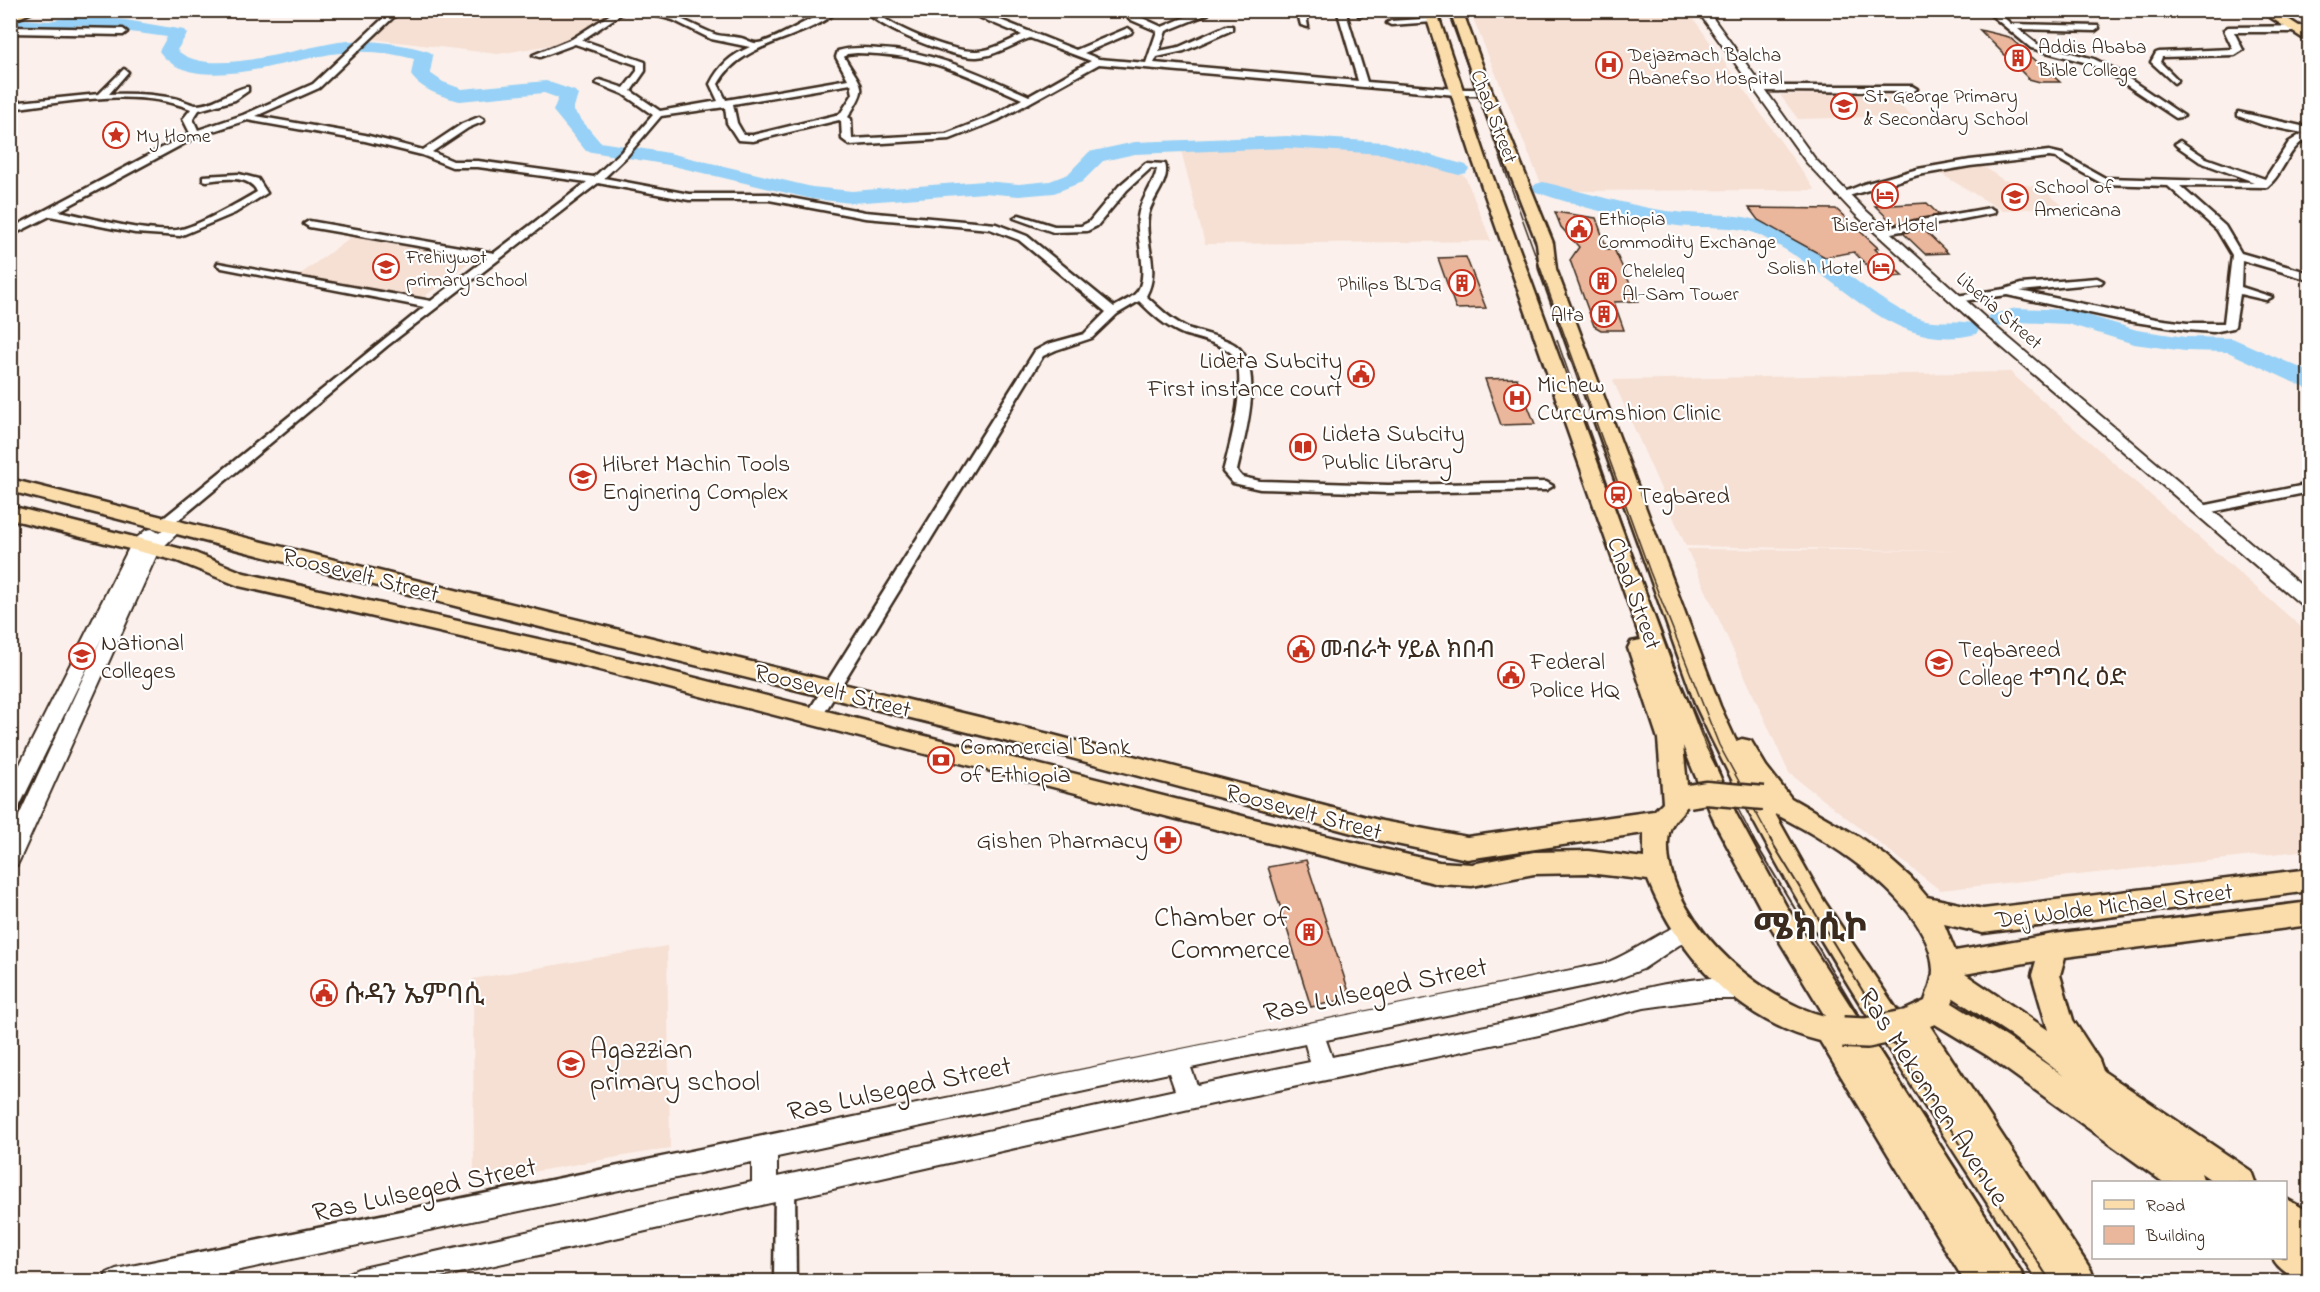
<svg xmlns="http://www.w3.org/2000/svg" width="2320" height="1292" viewBox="0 0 2320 1292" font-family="'Indie Flower','Noto Sans Ethiopic',sans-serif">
	<rect width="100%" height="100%" fill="#fbf0eb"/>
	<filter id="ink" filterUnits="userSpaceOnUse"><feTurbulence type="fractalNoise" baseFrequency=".0167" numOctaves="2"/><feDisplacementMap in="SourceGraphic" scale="12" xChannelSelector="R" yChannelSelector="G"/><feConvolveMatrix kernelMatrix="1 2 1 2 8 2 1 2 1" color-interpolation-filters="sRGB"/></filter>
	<g filter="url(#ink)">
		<g fill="#f6dfd3">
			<polygon points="402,11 617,11 568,42 498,54 373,39"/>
			<polygon points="1470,11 1688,11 1815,190 1544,191"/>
			<polygon points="1883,93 1913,116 1798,119 1780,95"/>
			<polygon points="1281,146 1376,151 1465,176 1491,241 1205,244 1181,150"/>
			<polygon points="1983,166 2003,180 2041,188 2062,205 2003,211 1938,172"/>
			<polygon points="351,237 473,259 424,297 298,276"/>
			<polygon points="2010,372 2309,634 2309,850 1940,890 1789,773 1687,549 1965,551 1686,546 1613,380"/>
			<polygon points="667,946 670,1148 474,1182 473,979"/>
		</g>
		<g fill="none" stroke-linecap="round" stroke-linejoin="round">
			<g fill="#97d1f7" fill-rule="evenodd">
				<path d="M79,15L126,20L184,30L187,34L177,50C208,81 307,44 348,41C376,40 403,44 430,52L433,56L430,73L443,82L462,89L546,81L575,91L578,95L573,110L600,142L669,153L812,187L852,191L984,181L1019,184L1050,181L1068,174L1089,152L1135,142L1287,136L1384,142L1466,165L1469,169L1466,173L1459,175L1383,154L1287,148L1135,154L1103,161L1082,182L1054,193L1019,196L984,193L852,203L812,199L669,165L586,151L553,111L558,98L544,93L460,101C443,97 421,90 411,75L414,59C390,52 365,50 340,53C293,57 192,99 159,51L167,37L79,25L49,31L10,28V18L49,21Z"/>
				<path d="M1543,182C1585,192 1625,205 1667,211C1701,216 1740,211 1771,225C1824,247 1861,293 1913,316C1937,326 1954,318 1976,324L1979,329L1976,334C1908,351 1860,302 1810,266C1794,254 1776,244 1759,235C1736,224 1703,229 1678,226C1629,219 1582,208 1536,192L1532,188L1536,184Z"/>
				<polygon points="2016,308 2070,310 2137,330 2185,337 2232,338 2310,372 2310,390 2228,352 2185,351 2134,344 2068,324 2017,322 1999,327 1990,325 1987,320 1990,315"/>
			</g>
		</g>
		<g fill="#eab69c" stroke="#3b2a1e" stroke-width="1.5">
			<polygon points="1980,30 2009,37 2060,82 2040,82 2029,79"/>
			<polygon points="1927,203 1939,215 1894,224 1875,206"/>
			<polygon points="1749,208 1836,209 1878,248 1875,249 1903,276 1879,278 1854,252 1825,257 1758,220"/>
			<polygon points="1555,212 1596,218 1607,249 1614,249 1638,301 1614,302 1624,330 1601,330 1594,326 1570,260 1579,247 1561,227"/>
			<polygon points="1923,229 1948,253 1925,254 1903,233"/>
			<polygon points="1466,257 1486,308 1456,309 1438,258"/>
			<polygon points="1517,378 1535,424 1501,425 1485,379"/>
			<polygon points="1306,860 1351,998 1311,1007 1268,867"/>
		</g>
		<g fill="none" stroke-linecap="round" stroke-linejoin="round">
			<defs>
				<g id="minor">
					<path d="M392,10H401L319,88L256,116L365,135L423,150L462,124L479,117L484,120L482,122L468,128L432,152L453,161H478L594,177L621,152L653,115L623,94L596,83L600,80L624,88L637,71V65L575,44L540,57L533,55L572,39L617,10H627L582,40L645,62V71L631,91L660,111L718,101L710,84C719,66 731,55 750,47L711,39L673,20L635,10C671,10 683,21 714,34C722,37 732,36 741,38C746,39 753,44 758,43C783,39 816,10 839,10C803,42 743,39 718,84L726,100L848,79L836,57L838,51C852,47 865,48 879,49C934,51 980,74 1029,96L1091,61L1030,38C1013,44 995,56 977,57C952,58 891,32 872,17L871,15L875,10H885L880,15C898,30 954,53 978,51C993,50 1008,41 1022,35L962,10H975L1076,50L1128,28L1132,31L1131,33L1084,53L1099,59L1146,63L1157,31L1129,19L1128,17L1135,10H1144L1138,16L1162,27L1202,10H1208V14L1166,31L1159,51L1179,47L1226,26H1232V30L1184,51L1157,57L1154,63L1358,81L1337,10H1345L1367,82L1456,89H1485L1490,92L1485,95H1456L1099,64L998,120L950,139L850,145L842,139L841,121L839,120L753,141L738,140L727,123L725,107L661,116L627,156L604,178L689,194H769L865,212L996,224L1027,236L1114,307C1120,303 1128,300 1134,295C1152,280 1135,237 1138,217C1140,199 1154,186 1157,169L1151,168L1127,190L1097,226L1087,231L1053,232L1014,218L1019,215L1054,226H1081L1089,222L1119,186L1146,163L1165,164C1171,182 1150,199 1148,217C1144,244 1161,269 1146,296C1159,308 1173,322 1190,329C1203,333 1217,336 1230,342C1269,360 1244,438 1237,471L1242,477L1260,481L1388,485L1546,482L1553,486L1546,490L1388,493L1260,489L1233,483L1223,472C1229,449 1252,367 1230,352C1217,342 1199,339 1183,334C1166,327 1152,314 1139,301L1117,314L1092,338L1056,350L1043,356L820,720H808L806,716L808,712L1035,351L1048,344L1084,334L1106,312L1019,240L990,229L865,218L769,200H689L598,183L387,346L170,527H160L158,524L160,521L424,307L222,268L217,265L218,263L431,301L487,258L309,227L304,224L309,221L494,253L587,182L478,167H452L422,155L365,141L247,120L198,136L59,211C93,218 143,233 177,230C195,228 240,202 257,192C250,174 222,179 207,181L203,180V176L239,174L258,179L267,193L235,213L180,236L135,233L50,216L10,236V229L190,133L183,119L191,109C135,87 68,102 10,109V103L99,94L124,69L128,72L109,94C131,93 152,94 174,98C181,99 189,104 196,105C212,106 239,86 248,87V91L235,100L199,110L193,119L198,130L243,115L313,84ZM857,53C925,54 961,72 1022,99L992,116L946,134L852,139L851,119L848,117C869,84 863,89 844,57L847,54ZM851,84L853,94L840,114L753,135H744L737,123L733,104Z"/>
					<polygon points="1297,10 1305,10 1308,27 1301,25"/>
					<polygon points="1364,10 1377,10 1359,16 1359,12"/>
					<polygon points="1985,10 1995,10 2011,24 2098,26 2099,28 2095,31 2018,29 2037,44 2094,59 2116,70 2184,116 2176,118 2110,74 2088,63 2031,48"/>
					<polygon points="1436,18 1436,22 1433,22 1391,25 1387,23 1391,21"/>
					<polygon points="2310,26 2310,32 2234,32 2243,50 2235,55 2162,57 2160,62 2178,80 2174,83 2151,62 2156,53 2159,52 2233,49 2224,30 2228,27"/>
					<polygon points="10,27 123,29 127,32 123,35 10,33"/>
					<polygon points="1757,86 1912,86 1917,89 1912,92 1754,91 1754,87"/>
					<path d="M2238,112L2310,128V137C2287,147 2285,173 2267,187L2180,186L2225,226L2241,253L2310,273V280L2242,260L2241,287L2272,297L2266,300L2240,294L2235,326L2233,328L2213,332L2187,330L2122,320L2007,295L1956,302L1950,299L1956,296L2005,289L2021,284L2097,278L2103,281L2101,283L2020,291L2156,319L2187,323H2224L2232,255L2217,230L2168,186L2103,184L2056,158L2049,157L1970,166L1918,175L1842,198L1837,195L1864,184L1918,169L1970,160L2049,151L2062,154L2105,178L2254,182L2200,162L2177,146L2175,144L2180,141L2206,158L2265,179L2289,142L2303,133L2263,125L2238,116Z"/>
					<polygon points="1990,208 1995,211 1994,213 1881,235 1876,232 1915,221"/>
					<polygon points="2310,484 2310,492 2202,514 2195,510 2202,506"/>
					<polygon points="785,1178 792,1181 795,1188 796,1282 774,1282 775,1188 778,1181"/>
				</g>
				<g id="tertiary">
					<polygon points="1697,10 1707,10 1815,159 1863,208 1991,323 2310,593 2310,609 2304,607 1981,329 1855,214 1807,163"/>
					<polygon points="177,521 183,522 185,526 158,552 20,859 17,865 10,867 10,835 103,635 17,811 10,813 10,784 132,542 146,530 152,529 159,533 171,522"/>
					<path d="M1687,922L1695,924L1698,931L1695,938L1679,945L1643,969L1615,980L1326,1040L1332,1057C1401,1043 1469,1030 1538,1015C1588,1004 1705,965 1752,982L1755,989L1752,996L1744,999H1708L1644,1008L1539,1035L1189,1109L419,1282H345L349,1273L358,1269L752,1182V1162L183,1282H103L107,1273L116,1269C614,1169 1108,1062 1606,963C1635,952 1658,932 1687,922ZM1305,1044L1310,1062L1197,1085L1191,1068ZM1169,1073L1175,1090L777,1177V1157Z"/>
				</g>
				<g id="primary">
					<polygon points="18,10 37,10 10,22 10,14"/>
					<path d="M1424,10H1436L1487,161L1670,660L1736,814L1786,906L2020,1270L2024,1282H1965L1820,1041C1739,1021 1678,956 1648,880L1588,873L1534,874L1472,886L1439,884L1266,842L569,662L239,586L177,561L10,519V506L190,551L244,573L569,646L1266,822L1439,862L1472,864L1534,852L1588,851L1644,858V833L1467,859L1382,841L1049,752L471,610L10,491V479L471,594L1049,734L1382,821L1467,837L1654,811L1663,802L1658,739L1628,648L1631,642L1641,640L1473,161ZM1683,746L1715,823L1768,922L1825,1016C1758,1001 1656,909 1669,833C1672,819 1683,814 1689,803Z"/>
					<path d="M1450,10H1462L1492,92L1553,243L1556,269L1720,706L1736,741L1742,739L1751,741L1766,766L1791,798L1859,837L1886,856L1911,878L1927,897L1983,909L2310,869V891L1983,933L1944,924L1955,951L2054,934L2310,902V925L2065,957L2060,975L2073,1020L2099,1060L2103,1071L2251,1171L2255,1182H2214L2201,1173L2204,1182H2163L1988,1056L1935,1024L1930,1026L2091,1270L2095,1282H2038C1918,1093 1790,909 1696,706L1540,269L1537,243L1478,92ZM1775,814C1828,840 1931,903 1933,970C1933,980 1928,991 1925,1001L1899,1013L1824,901ZM2036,961L2032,975L2048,1030L1965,974ZM1954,998L2009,1034L2064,1076L2008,1038L1952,1003Z"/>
					<polygon points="2259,10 2274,10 2310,33 2310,43"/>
					<path d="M2286,1199L2310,1212V1282C2298,1282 2277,1269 2273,1258H2286V1235L2288,1236L2286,1234Z"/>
				</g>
			</defs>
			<use href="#minor" stroke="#3b2a1e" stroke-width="5"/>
			<use href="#tertiary" stroke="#3b2a1e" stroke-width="4"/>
			<use href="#primary" stroke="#3b2a1e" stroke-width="5"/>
			<use href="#minor" fill="#fff" fill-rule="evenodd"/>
			<use href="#tertiary" fill="#fff" fill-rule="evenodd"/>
			<use href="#primary" fill="#faddab" fill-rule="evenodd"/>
			<g stroke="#3b2a1e" stroke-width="1.5">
				<polyline points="1447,10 1650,572 1719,745 1771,840"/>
				<polyline points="1557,340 1639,572 1705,745 1754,840"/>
			</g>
			<g stroke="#3b2a1e" stroke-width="2">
				<polyline points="1753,839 1869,1032 2029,1282"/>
				<polyline points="1770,839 1900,1052 2051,1282"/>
			</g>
			<defs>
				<polyline id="primary-bridge-far1" points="1689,796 1706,793 1764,798"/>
				<polyline id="primary-bridge" points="1843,1032 1867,1033 1904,1025"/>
			</defs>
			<use href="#primary-bridge-far1" stroke="#3b2a1e" stroke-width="27" stroke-linecap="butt"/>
			<use href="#primary-bridge" stroke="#3b2a1e" stroke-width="34" stroke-linecap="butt"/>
			<use href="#primary-bridge-far1" stroke="#faddab" stroke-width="22"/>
			<use href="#primary-bridge" stroke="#faddab" stroke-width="29"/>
		</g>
	</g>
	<defs>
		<symbol id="building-ring" viewBox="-11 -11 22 22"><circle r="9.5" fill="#fff" stroke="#c8321e" stroke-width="1.5"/><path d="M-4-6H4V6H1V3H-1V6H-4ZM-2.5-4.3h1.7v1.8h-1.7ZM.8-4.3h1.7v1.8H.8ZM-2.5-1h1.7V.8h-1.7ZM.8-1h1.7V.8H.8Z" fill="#c8321e"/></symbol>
		<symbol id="hospital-ring" viewBox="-11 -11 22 22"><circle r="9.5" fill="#fff" stroke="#c8321e" stroke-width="1.5"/><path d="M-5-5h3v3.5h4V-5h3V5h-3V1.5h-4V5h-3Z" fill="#c8321e"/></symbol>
		<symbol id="school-ring" viewBox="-11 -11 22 22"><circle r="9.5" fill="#fff" stroke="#c8321e" stroke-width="1.5"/><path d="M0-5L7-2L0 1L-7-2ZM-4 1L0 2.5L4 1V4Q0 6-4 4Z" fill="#c8321e"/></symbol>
		<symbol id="sight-ring" viewBox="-11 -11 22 22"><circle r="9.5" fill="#fff" stroke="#c8321e" stroke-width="1.5"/><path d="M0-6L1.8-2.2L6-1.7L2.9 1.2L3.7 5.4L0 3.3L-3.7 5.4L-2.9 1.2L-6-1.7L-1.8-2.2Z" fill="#c8321e"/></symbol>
		<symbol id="hotel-ring" viewBox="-11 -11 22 22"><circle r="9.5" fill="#fff" stroke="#c8321e" stroke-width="1.5"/><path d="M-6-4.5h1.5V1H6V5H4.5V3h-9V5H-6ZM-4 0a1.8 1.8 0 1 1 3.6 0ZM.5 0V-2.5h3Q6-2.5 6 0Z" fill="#c8321e"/></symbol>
		<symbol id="civic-ring" viewBox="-11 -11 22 22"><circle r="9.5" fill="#fff" stroke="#c8321e" stroke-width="1.5"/><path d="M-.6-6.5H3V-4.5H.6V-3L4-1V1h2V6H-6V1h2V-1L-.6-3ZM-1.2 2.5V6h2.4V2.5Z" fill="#c8321e"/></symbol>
		<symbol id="library-ring" viewBox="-11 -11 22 22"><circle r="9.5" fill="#fff" stroke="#c8321e" stroke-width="1.5"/><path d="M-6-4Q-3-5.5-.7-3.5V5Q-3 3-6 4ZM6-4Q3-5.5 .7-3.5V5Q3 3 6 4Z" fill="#c8321e"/></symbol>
		<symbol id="university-ring" viewBox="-11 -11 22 22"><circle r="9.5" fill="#fff" stroke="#c8321e" stroke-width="1.5"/><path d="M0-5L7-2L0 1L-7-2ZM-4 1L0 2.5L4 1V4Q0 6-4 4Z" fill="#c8321e"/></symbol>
		<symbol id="station-ring" viewBox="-11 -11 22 22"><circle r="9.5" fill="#fff" stroke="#c8321e" stroke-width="1.5"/><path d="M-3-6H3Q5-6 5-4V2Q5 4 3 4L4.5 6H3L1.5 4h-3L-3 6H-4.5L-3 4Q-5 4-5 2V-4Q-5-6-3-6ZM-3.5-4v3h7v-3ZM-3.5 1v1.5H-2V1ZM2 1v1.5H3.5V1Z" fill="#c8321e"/></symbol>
		<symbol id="bank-ring" viewBox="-11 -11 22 22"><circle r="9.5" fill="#fff" stroke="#c8321e" stroke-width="1.5"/><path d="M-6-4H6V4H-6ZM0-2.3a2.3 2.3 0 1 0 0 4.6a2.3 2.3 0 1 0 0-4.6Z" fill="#c8321e"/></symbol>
		<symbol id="pharmacy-ring" viewBox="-11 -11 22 22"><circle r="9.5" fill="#fff" stroke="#c8321e" stroke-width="1.5"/><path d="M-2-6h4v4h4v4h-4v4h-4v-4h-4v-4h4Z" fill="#c8321e"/></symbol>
	</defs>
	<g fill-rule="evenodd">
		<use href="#building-ring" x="2003" y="43" width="30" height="30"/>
		<use href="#hospital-ring" x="1594" y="50" width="30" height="30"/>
		<use href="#school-ring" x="1829" y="91" width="30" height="30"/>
		<use href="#sight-ring" x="101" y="120" width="30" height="30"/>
		<use href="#hotel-ring" x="1870" y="180" width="30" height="30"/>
		<use href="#school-ring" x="2000" y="182" width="30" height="30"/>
		<use href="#civic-ring" x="1564" y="214" width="30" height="30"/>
		<use href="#school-ring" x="371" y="252" width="30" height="30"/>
		<use href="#hotel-ring" x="1866" y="252" width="30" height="30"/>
		<use href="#building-ring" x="1588" y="266" width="30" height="30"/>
		<use href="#building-ring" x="1447" y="268" width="30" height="30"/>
		<use href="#building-ring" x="1589" y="299" width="30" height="30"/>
		<use href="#civic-ring" x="1346" y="359" width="30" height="30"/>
		<use href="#hospital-ring" x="1502" y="383" width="30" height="30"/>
		<use href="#library-ring" x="1288" y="432" width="30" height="30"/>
		<use href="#university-ring" x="568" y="462" width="30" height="30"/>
		<use href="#station-ring" x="1603" y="480" width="30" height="30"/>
		<use href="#civic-ring" x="1286" y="634" width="30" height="30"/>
		<use href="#school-ring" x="67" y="641" width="30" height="30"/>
		<use href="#university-ring" x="1924" y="648" width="30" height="30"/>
		<use href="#civic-ring" x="1496" y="660" width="30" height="30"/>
		<use href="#bank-ring" x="926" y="745" width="30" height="30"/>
		<use href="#pharmacy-ring" x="1153" y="825" width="30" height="30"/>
		<use href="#building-ring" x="1294" y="917" width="30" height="30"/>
		<use href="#civic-ring" x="309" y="978" width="30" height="30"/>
		<use href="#school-ring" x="556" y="1049" width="30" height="30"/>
	</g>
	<g text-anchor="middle" stroke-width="4.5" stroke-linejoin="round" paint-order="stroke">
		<g font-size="20" fill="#3b2a1e" stroke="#fff" text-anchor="start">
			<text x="2038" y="53">Addis Ababa<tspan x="2038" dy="23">Bible College</tspan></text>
			<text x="1628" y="61">Dejazmach Balcha<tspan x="1628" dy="23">Abanefso Hospital</tspan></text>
			<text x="1864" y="102">St. George Primary<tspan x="1864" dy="23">&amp; Secondary School</tspan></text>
			<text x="136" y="142">My Home</text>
			<text x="2034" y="193">School of<tspan x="2034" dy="23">Americana</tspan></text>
			<text x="1598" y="225">Ethiopia<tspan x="1598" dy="23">Commodity Exchange</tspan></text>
			<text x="1885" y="231" text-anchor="middle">Biserat Hotel</text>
			<text x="406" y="263">Frehiywot<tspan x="406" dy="23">primary school</tspan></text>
			<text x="1862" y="274" text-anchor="end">Solish Hotel</text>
			<text x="1622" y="277">Cheleleq<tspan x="1622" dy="23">Al-Sam Tower</tspan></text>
			<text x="1442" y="290" text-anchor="end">Philips BLDG</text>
			<text x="1584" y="321" text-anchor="end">Alta</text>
		</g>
		<g font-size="20" fill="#3b2a1e" stroke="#fff">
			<text transform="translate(1495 116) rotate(69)" y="7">Chad Street</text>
			<text transform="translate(2000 310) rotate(41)" y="7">Liberia Street</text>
		</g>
		<g font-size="24" fill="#3b2a1e" stroke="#fff" text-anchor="start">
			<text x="1342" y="368" text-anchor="end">Lideta Subcity<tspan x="1342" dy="28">First instance court</tspan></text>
			<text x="1537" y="392">Michew<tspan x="1537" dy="28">Curcumshion Clinic</tspan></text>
			<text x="1322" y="441">Lideta Subcity<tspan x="1322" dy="28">Public Library</tspan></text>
			<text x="602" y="471">Hibret Machin Tools<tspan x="602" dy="28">Enginering Complex</tspan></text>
			<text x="1638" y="503">Tegbared</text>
			<text x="101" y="650">National<tspan x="101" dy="28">colleges</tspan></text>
			<text x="1320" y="657">መብራት ሃይል ክበብ</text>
			<text x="1958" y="657">Tegbareed<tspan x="1958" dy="28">College ተግባረ ዕድ</tspan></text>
			<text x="1530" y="669">Federal<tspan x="1530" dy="28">Police HQ</tspan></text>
			<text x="960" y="754">Commercial Bank<tspan x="960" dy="28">of Ethiopia</tspan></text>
			<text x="1148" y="848" text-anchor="end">Gishen Pharmacy</text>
		</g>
		<g font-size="24" fill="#3b2a1e" stroke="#fff">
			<text transform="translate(361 574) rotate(14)" y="8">Roosevelt Street</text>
			<text transform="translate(1635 593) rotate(70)" y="8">Chad Street</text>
			<text transform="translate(833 690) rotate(14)" y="8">Roosevelt Street</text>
			<text transform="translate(1304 811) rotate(15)" y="8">Roosevelt Street</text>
			<text transform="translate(2114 905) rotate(-7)" y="8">Dej Wolde Michael Street</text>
		</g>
		<g font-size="28" fill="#3b2a1e" stroke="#fff" text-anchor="start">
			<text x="1290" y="926" text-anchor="end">Chamber of<tspan x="1290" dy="32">Commerce</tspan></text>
			<text x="344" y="1003">ሱዳን ኤምባሲ</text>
			<text x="590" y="1058">Agazzian<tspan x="590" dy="32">primary school</tspan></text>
		</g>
		<g font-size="28" fill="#3b2a1e" stroke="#fff">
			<text transform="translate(1375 988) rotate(-12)" y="10">Ras Lulseged Street</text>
			<text transform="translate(899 1087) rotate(-12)" y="10">Ras Lulseged Street</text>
			<text transform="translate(1935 1096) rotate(57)" y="10">Ras Mekonnen Avenue</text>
			<text transform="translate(424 1188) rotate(-12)" y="10">Ras Lulseged Street</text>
		</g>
		<g font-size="36" font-weight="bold" fill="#3b2a1e" stroke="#fff">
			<text x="1811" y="939">ሜክሲኮ</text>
		</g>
	</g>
	<rect width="2320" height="1292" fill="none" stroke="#fff" stroke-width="36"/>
	<rect x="18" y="18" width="2284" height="1256" fill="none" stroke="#3b2a1e" stroke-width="2" filter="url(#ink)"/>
	<rect x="2092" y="1181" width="195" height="78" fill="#ffffff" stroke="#b1aaa5" stroke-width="1.5"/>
	<rect x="2104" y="1200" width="30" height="9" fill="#faddab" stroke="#b1aaa5" stroke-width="1.5"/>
	<text x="2146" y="1211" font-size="18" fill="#3b2a1e">Road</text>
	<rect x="2104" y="1226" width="30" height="18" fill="#eab69c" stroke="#b1aaa5" stroke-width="1.5"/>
	<text x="2146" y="1241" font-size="18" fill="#3b2a1e">Building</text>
</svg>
